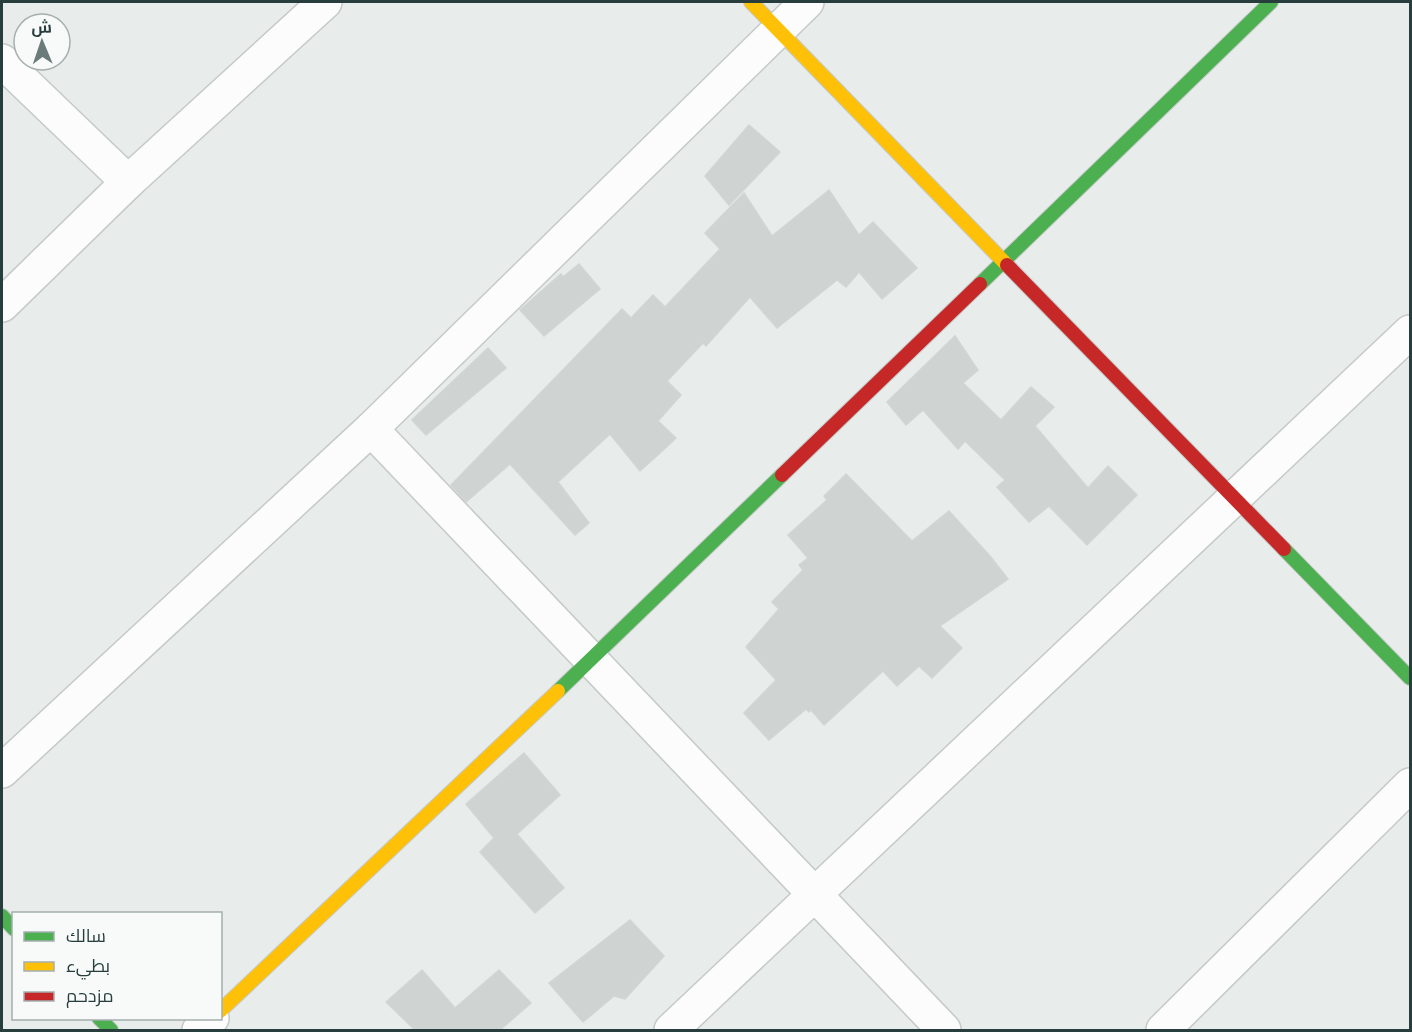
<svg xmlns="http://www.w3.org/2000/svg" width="1412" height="1032" viewBox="0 0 1412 1032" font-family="Overpass,Cairo,sans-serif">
	<rect width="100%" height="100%" fill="#e8eceb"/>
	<g fill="#cfd3d2" stroke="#d1d5d4" stroke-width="1.5">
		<polygon points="749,125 780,152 729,205 705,176"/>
		<polygon points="829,190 859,235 873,222 917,268 882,299 859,272 846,287 837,280 777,328 750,297 706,346 703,343 667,381 681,395 658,421 676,438 659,454 640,471 610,434 558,482 589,523 575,535 510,464 466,502 451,485 622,309 631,318 653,295 665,307 720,249 705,233 744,193 772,236"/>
		<polygon points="579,264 600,289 544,336 520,310 561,274 563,277"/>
		<polygon points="955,336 978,370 963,383 1001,420 1031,387 1054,407 1035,426 1088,488 1108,466 1137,495 1087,545 1049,506 1029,522 997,487 1005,480 965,441 958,449 923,410 906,425 887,402"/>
		<polygon points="488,348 506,368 426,435 412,420"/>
		<polygon points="846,474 912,541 949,511 990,556 1008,579 940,626 962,648 932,678 919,666 897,686 883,671 824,725 811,710 809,712 806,709 769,740 744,713 776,680 746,647 779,609 772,602 803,570 799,565 808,558 788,535 827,500 824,496"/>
		<polygon points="524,753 560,795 517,834 564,888 535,913 480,852 494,838 466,804"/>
		<polygon points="630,920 664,956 625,999 614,996 583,1022 549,983"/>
		<polygon points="422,970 455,1008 499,970 531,1003 500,1030 415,1030 386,1002"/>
	</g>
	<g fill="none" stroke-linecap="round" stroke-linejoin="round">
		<defs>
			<g id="street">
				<polyline points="2,61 128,182"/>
				<polyline points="2,305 128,182 325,2"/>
				<polyline points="371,429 944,1030"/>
				<polyline points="2,771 371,429 807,2"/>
				<polyline points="199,1030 212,1018"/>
				<polyline points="671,1030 1410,332"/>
				<polyline points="1163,1030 1410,785"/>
			</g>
			<g id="fast">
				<polyline points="980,284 1271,2"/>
				<polyline points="1284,549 1410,678"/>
				<polyline points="558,691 782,475"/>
				<polyline points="2,916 14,929"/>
				<polyline points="99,1018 111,1030"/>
			</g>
			<g id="slow">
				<polyline points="751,2 1007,265"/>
				<polyline points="220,1011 558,691"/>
			</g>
			<g id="jam">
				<polyline points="1007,265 1284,549"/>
				<polyline points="782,475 980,284"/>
			</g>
		</defs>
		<use href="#street" stroke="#c5c9c8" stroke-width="36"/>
		<use href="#fast" stroke="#c5cac9" stroke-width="16"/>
		<use href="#slow" stroke="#c5cac9" stroke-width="16"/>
		<use href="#jam" stroke="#c5cac9" stroke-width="16"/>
		<use href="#street" stroke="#fcfcfc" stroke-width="33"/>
		<use href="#fast" stroke="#4caf50" stroke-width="14"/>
		<use href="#slow" stroke="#ffc107" stroke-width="14"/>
		<use href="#jam" stroke="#c62828" stroke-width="14"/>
	</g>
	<rect width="1412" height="1032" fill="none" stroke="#273e3d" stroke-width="6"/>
	<rect x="12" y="912" width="210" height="108" fill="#f7faf9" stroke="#a4afae" stroke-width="1.5"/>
	<rect x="24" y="932" width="30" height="9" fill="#4caf50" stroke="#a4afae" stroke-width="1.5"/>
	<text x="66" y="942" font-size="18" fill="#273e3d">سالك</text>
	<rect x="24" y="962" width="30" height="9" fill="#ffc107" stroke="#a4afae" stroke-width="1.5"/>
	<text x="66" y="972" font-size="18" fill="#273e3d">بطيء</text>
	<rect x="24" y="992" width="30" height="9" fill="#c62828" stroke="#a4afae" stroke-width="1.5"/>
	<text x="66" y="1002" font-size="18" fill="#273e3d">مزدحم</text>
	<g transform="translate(42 42) rotate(358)"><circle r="28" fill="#f7faf9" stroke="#a4afae" stroke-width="1.5"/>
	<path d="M0-4.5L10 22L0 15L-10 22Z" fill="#6b7b7a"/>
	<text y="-9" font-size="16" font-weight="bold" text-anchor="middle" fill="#273e3d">ش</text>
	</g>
</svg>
